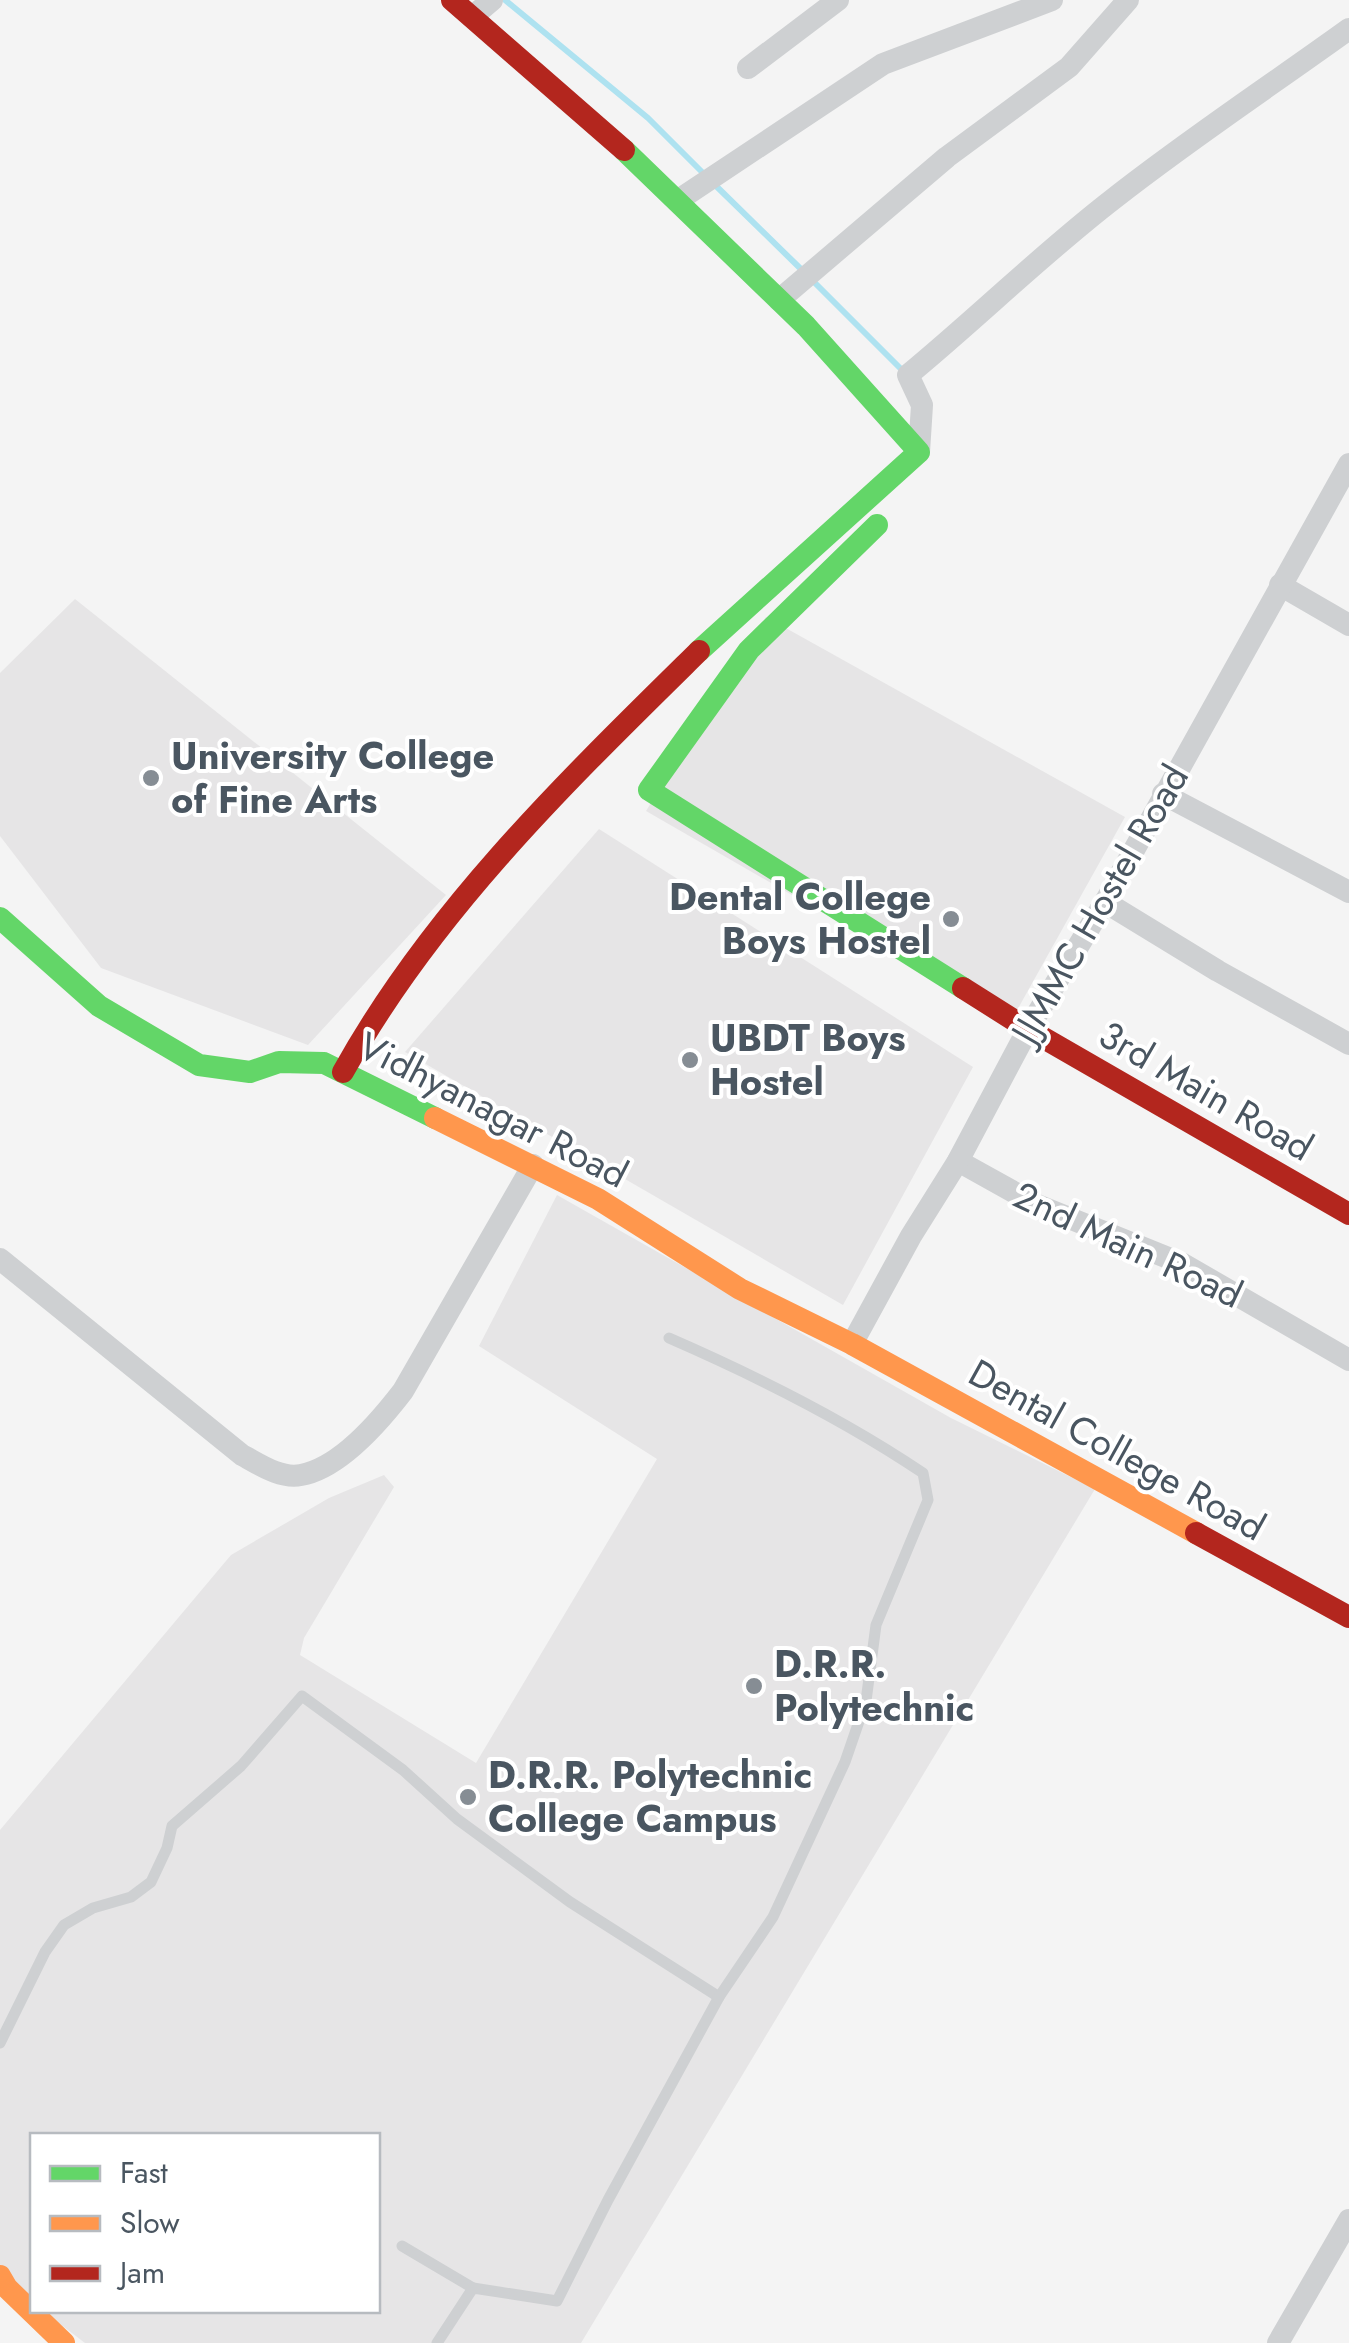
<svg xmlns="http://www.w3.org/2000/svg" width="1349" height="2343" viewBox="0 0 1349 2343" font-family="Jost,sans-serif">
	<rect width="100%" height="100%" fill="#f4f4f4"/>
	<g fill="#e6e5e6">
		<polygon points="75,599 446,895 308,1045 101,968 0,836 0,673"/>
		<polygon points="766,617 1125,817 1011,1021 646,811"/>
		<polygon points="599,829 973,1067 843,1305 405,1052"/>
		<polygon points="557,1195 951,1418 1095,1489 581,2343 85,2343 43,2311 378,2310 378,2136 32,2136 32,2302 0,2277 0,1830 231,1555 329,1498 384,1475 394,1487 304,1638 300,1655 476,1763 657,1459 479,1346"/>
	</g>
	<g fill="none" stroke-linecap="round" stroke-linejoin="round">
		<g stroke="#aee2f0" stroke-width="6">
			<polyline points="505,0 648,118 704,174"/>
			<polyline points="713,183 804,272"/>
			<polyline points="813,281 903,371"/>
		</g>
		<g stroke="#ced0d2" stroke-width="11">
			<polyline points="0,2043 45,1952 64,1925 93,1908 131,1897 151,1882 167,1848 172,1826 241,1766 302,1696 403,1770 457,1819 570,1902 719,1997"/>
			<polyline points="402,2246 473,2288"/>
			<path d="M437,2343L473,2288L557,2301L608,2200L719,1997L773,1917L845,1762L866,1701L876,1625L928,1500L923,1473C846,1421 754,1375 669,1338"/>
		</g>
		<g stroke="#ced0d2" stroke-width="22">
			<polyline points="472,17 492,0"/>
			<polyline points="748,68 838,0"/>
			<polyline points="677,201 883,64 1052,0"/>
			<polyline points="779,300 947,157 1069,67 1128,0"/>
			<path d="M919,452L922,405L908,375C977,318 1041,255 1112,200C1188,140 1270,86 1349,29"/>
			<polyline points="1280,585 1349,625"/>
			<polyline points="1163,794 1349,892"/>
			<polyline points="1105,902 1218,971 1349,1044"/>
			<polyline points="958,1161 1037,1205 1183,1264 1349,1360"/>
			<path d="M0,1259L242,1455C259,1464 280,1479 301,1475C340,1468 380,1421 403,1391L533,1165"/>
			<polyline points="852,1344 911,1236 958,1161 1028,1029 1105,902 1349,464"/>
			<polyline points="1278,2343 1349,2220"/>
		</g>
		<g stroke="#63d668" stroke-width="22">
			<polyline points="624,150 806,326 919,452 699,651"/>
			<polyline points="877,525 749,650 649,790 963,988"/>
			<polyline points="0,918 99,1006 199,1065 250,1072 279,1062 324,1063 435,1118"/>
		</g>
		<g stroke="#ff974d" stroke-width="22">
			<polyline points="435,1118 598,1199 740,1289 852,1344 1196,1533"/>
			<polyline points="0,2276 7,2288 64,2343"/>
		</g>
		<g stroke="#b3261e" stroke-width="22">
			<polyline points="452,0 624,150"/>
			<polyline points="963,988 1028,1029 1349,1214"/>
			<path d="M343,1072C433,910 568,780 699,651"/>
			<polyline points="1196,1533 1349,1617"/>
		</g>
	</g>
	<g fill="#868d94" stroke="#fff" stroke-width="4">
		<circle cx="151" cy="778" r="10"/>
		<circle cx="951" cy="919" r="10"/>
		<circle cx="690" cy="1060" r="10"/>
		<circle cx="754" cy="1686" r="10"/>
		<circle cx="468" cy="1797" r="10"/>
	</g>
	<g text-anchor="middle" stroke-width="8" stroke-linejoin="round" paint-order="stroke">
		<g font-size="38" font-weight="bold" fill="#4a5661" stroke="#fff" text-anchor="start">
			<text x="171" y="769">University College<tspan x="171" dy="44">of Fine Arts</tspan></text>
			<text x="931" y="910" text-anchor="end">Dental College<tspan x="931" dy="44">Boys Hostel</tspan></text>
			<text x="710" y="1051">UBDT Boys<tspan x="710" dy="44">Hostel</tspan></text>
			<text x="774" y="1677">D.R.R.<tspan x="774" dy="44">Polytechnic</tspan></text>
			<text x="488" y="1788">D.R.R. Polytechnic<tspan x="488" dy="44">College Campus</tspan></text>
		</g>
		<g font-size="38" fill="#4a5661" stroke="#fff">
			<text transform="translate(1100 904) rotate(-60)" y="13">JJMMC Hostel Road</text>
			<text transform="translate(1206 1091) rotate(30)" y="13">3rd Main Road</text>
			<text transform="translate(493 1110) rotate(27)" y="13">Vidhyanagar Road</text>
			<text transform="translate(1128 1245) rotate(25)" y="13">2nd Main Road</text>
			<text transform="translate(1117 1450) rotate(29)" y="13">Dental College Road</text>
		</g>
	</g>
	<rect x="30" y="2133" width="350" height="180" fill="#ffffff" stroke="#b7bbc0" stroke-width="2.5"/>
	<rect x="50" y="2166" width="50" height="15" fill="#63d668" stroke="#b7bbc0" stroke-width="2.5"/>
	<text x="120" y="2183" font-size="30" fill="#4a5661">Fast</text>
	<rect x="50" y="2216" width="50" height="15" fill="#ff974d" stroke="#b7bbc0" stroke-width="2.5"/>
	<text x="120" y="2233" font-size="30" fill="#4a5661">Slow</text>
	<rect x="50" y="2266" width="50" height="15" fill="#b3261e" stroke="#b7bbc0" stroke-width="2.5"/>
	<text x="120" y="2283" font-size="30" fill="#4a5661">Jam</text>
</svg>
